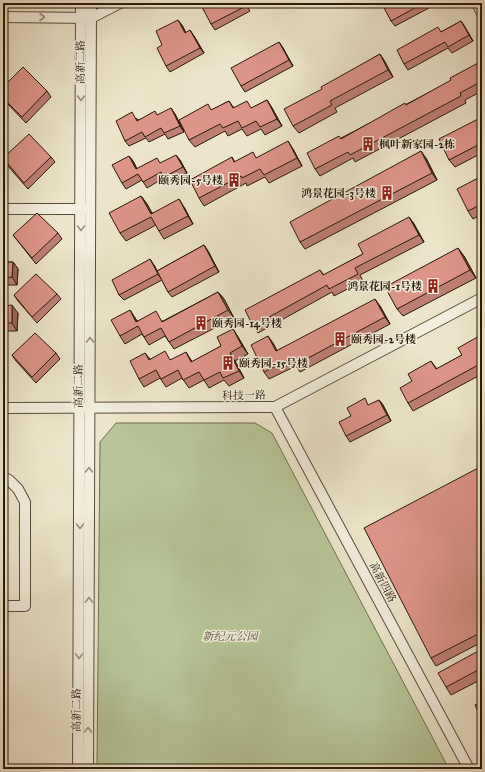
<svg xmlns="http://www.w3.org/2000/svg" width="485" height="772" viewBox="0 0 485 772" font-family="'IM FELL Great Primer','Noto Serif SC',serif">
	<rect width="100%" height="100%" fill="#ede5cb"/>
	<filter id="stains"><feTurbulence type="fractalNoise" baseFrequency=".005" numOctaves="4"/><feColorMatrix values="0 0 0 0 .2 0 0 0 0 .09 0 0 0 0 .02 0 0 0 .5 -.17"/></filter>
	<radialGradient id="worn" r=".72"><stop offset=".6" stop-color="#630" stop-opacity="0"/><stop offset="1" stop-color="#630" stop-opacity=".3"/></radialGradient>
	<polygon fill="#b7c598" stroke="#706f50" points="116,423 255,423 272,433 449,769 97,769 100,442"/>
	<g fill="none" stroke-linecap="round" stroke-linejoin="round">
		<defs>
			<g id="minor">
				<polyline points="477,3 482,13"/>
				<polyline points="3,17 91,18 120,3"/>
				<polyline points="3,209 87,209"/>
				<polyline points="275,407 469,769"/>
				<polyline points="3,408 275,407 482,298"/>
				<polyline points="3,477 9,480 18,489 25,502 25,606 3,606"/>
				<polyline points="78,769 81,3"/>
				<polyline points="88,769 91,3"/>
			</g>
		</defs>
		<use href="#minor" stroke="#5a4c38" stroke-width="12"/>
		<use href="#minor" stroke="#f3eedd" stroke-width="10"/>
	</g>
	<g fill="#be8075" stroke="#291907">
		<polygon points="208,3 245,3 250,11 215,30 211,24"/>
		<polygon points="268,3 276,3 270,6"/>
		<polygon points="384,3 431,3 427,5 429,8 395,26 391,21"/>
		<polygon points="461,21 465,27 473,41 452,53 448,48 408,70 404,64 441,32"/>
		<polygon points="182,25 186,33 194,36 204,53 170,72 166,66 162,45"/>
		<polygon points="279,42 283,48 293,66 245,92 241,86"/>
		<polygon points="380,54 385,62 393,77 335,108 337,112 299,133 293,126 322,89"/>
		<polygon points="482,65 482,91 465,100 466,103 355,162 353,158 320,176 315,169 341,138"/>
		<polygon points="3,87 47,91 51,97 26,123 3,99"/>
		<polygon points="267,100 272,108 282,126 265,135 261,129 247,136 242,129 228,136 225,131 195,147 189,140 212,110 229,101 234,108 252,108"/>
		<polygon points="175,114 184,132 168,139 165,134 149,142 146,138 129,146 125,141 136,118 138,120 158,115"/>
		<polygon points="482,117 482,153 455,167 449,160"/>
		<polygon points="293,149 302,166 269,183 265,177 247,186 246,183 204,206 199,198 232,157 235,162 257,158"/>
		<polygon points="129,156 133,161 137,169 160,163 180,160 187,173 168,183 164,178 147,188 142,180 126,189 122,183"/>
		<polygon points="51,157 55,162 28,189 7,165 3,159"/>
		<polygon points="426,158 437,180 305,249 300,242"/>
		<polygon points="482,176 482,214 473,219 468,211"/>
		<polygon points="141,196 147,204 152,213 184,207 193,224 164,239 159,231 156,225 126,241 120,233"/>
		<polygon points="409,217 414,224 424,242 360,275 363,281 334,296 332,292 258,333 253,326 320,270 324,275 363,254"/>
		<polygon points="58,233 62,239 36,264 13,235"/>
		<polygon points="204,245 208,251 219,272 172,297 168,292 162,280 124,300 119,295 154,265 157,271"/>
		<polygon points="464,256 476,278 403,316 397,309"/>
		<polygon points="3,262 13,262 18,269 17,285 3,285"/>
		<polygon points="218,292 224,299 234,318 174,349 165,336 149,345 142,334 125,344 120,336 130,310 137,321 163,321"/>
		<polygon points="57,294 61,299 37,323 18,301 14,295"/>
		<polygon points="3,306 18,313 17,331 3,331"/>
		<polygon points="380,306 390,324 300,372 296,366 269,379 264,372 273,343 277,351"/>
		<polygon points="233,329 238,337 248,354 235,361 244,378 229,386 224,380 209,388 204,380 189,388 182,378 166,387 160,378 144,387 139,379 145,353 150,359 171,360 191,360 192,362 221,346"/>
		<polygon points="482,336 482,374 413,411 408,403 412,381 431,361 437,369 462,355"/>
		<polygon points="56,353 60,359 36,383 16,361 12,355"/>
		<polygon points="379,400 383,405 391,421 350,442 346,436 351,416"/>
		<polygon points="482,466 482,642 436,666 431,658"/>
		<polygon points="482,649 482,679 451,695 446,687"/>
	</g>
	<g fill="#9b685f" stroke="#291907">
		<polygon points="178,20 182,25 189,39 185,33"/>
		<polygon points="461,21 465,27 473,41 469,35"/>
		<polygon points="190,30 194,36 204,53 200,48"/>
		<polygon points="279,42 283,48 293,66 289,60"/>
		<polygon points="380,54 385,62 393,77 388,70"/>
		<polygon points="267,100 272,108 282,126 277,119"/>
		<polygon points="171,108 175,114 184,132 180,126"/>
		<polygon points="288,141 293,149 302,166 297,158"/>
		<polygon points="421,151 426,158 437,180 432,173"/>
		<polygon points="176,155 180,160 187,173 183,167"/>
		<polygon points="129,156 133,161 140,175 136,169"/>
		<polygon points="141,196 147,204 156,221 151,214"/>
		<polygon points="179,199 184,207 193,224 188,216"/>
		<polygon points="409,217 414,224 424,242 419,235"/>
		<polygon points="204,245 208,251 219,272 215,266"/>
		<polygon points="458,248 464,256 476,278 470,270"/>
		<polygon points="150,259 154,265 162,280 158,274"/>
		<polygon points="13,262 18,269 17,285 12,277"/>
		<polygon points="218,292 224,299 234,318 228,310"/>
		<polygon points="375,299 380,306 390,324 385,317"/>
		<polygon points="12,305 18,313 17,331 12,323"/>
		<polygon points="130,310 135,318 141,329 136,322"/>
		<polygon points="233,329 238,337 248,354 242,346"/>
		<polygon points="268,336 273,343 281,359 276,351"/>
		<polygon points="186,352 191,360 197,370 191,362"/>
		<polygon points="230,353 235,361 244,378 239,371"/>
		<polygon points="379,400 383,405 391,421 387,415"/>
	</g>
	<g fill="#dd9588" stroke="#291907">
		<polygon points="208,3 245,3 246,6 211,24 202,7"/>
		<polygon points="384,3 424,3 391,21 382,4"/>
		<polygon points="178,20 185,33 190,30 200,48 166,66 157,48 162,45 156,31"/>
		<polygon points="461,21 469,35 448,47 445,42 404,64 397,50 438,27 441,32"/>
		<polygon points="279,42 289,60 241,86 231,68"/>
		<polygon points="380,54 388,70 330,101 332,105 293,126 284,109 322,89 321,87"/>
		<polygon points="480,62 482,66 482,81 460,93 461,96 350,155 348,152 315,169 307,153 339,136 341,139 405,103 406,105 451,80 450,78"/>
		<polygon points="23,67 47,91 22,117 3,98 3,87"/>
		<polygon points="267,100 277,119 260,127 256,121 242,128 238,121 223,128 220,124 189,140 179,120 208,104 211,110 229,101 233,108 247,101 251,108"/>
		<polygon points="171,108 180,126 164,133 161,128 145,137 142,132 125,141 116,121 132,112 137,121 155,111 157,115"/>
		<polygon points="482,117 482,143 449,160 439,139"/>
		<polygon points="29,134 51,157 24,183 3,158"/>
		<polygon points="288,141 297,158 264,175 260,169 242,178 241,176 199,198 190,180 232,157 234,162 253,152 256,158"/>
		<polygon points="421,151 432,173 300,242 290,222"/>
		<polygon points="176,155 183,167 164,177 161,172 143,182 138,174 122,183 112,165 129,156 136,169 157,158 160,163"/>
		<polygon points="482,176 482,204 468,211 457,189"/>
		<polygon points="141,196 151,214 179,199 188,216 159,231 151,217 120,233 109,213"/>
		<polygon points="37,213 58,233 32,258 13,235"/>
		<polygon points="409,217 419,235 355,268 358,274 329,289 327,285 253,326 245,310 320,270 323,275 363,254 358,244"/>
		<polygon points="482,237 482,247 478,239"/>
		<polygon points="204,245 215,266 168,292 157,271"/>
		<polygon points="458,248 470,270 397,309 385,287"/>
		<polygon points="150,259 158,274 119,295 112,280"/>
		<polygon points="3,262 13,262 12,277 3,278"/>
		<polygon points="36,274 57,294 32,317 14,295"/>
		<polygon points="218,292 228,310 169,342 161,328 144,337 138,326 120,336 111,320 130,310 136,322 156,311 162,322"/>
		<polygon points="375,299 385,317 295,365 292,358 264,372 251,345 268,336 276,351"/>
		<polygon points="12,305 12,323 3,323 3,306"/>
		<polygon points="233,329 242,346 230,353 239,371 223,378 220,372 204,380 199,372 183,380 178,370 161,379 156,370 139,379 130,361 145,353 149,360 165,351 170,360 186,352 191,362 221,346 217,337"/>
		<polygon points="35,333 56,353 32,377 12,355"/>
		<polygon points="481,335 482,337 482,363 408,403 400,388 412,381 408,374 431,361 436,369 462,355 458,348"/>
		<polygon points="365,398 368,405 379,400 387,415 346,436 339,422 351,416 347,408"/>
		<polygon points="482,466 482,632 431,658 364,528"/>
		<polygon points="482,649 482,668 446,687 438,673"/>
		<polygon points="482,702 482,720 475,705"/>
	</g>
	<defs><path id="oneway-chevron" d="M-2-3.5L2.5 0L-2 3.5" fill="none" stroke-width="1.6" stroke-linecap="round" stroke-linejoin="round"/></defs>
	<g stroke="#988e7d">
		<use href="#oneway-chevron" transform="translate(42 17)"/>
		<use href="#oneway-chevron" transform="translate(81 98) rotate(90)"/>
		<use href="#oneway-chevron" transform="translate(81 228) rotate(90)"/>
		<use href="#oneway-chevron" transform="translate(90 340) rotate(-90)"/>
		<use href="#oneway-chevron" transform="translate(89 470) rotate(-90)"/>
		<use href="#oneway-chevron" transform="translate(80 526) rotate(90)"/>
		<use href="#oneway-chevron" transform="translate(89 600) rotate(-90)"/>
		<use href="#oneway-chevron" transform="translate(79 656) rotate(90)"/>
		<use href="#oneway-chevron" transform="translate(88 730) rotate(-90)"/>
	</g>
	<defs>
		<symbol id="building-bare" viewBox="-9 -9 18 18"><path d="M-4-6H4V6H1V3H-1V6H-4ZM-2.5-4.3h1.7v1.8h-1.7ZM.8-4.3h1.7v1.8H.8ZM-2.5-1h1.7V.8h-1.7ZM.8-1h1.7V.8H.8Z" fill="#8f2418" stroke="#f3eedd" stroke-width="2.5" paint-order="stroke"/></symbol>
	</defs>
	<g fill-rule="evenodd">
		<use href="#building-bare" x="358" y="134" width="20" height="20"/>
		<use href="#building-bare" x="224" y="170" width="20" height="20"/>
		<use href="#building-bare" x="377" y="183" width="20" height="20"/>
		<use href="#building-bare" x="423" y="276" width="20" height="20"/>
		<use href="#building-bare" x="191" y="313" width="20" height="20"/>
		<use href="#building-bare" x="330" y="329" width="20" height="20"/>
		<use href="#building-bare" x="218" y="353" width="20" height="20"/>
	</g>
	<g text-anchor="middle" stroke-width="3" stroke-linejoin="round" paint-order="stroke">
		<g font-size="11" fill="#291907" stroke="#f3eedd">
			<text transform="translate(80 62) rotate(-90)" y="4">高新二路</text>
			<text transform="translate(78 386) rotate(-90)" y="4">高新二路</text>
			<text transform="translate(244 395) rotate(-1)" y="4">科技一路</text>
			<text transform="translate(383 582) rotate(62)" y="4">高新四路</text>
			<text transform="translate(76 710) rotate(-90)" y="4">高新二路</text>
		</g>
		<g font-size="11" font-weight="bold" fill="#291907" stroke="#f3eedd" text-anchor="start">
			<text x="379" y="148">枫叶新家园-2栋</text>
			<text x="223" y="184" text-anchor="end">颐秀园-5号楼</text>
			<text x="376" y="197" text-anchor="end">鸿景花园-3号楼</text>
			<text x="422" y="290" text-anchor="end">鸿景花园-1号楼</text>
			<text x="212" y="327">颐秀园-14号楼</text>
			<text x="351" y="343">颐秀园-2号楼</text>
			<text x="239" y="367">颐秀园-15号楼</text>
		</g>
		<g font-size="11" font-style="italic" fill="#544d32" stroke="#f3eedd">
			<text x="230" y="640">新纪元公园</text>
		</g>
	</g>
	<rect width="485" height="772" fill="none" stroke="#ede5cb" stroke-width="16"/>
	<rect x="4" y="4" width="477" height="764" fill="none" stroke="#291907" stroke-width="2"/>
	<rect x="8" y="8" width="469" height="756" fill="none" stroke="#291907"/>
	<rect width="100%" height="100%" filter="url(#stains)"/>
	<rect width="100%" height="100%" fill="url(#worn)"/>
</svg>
